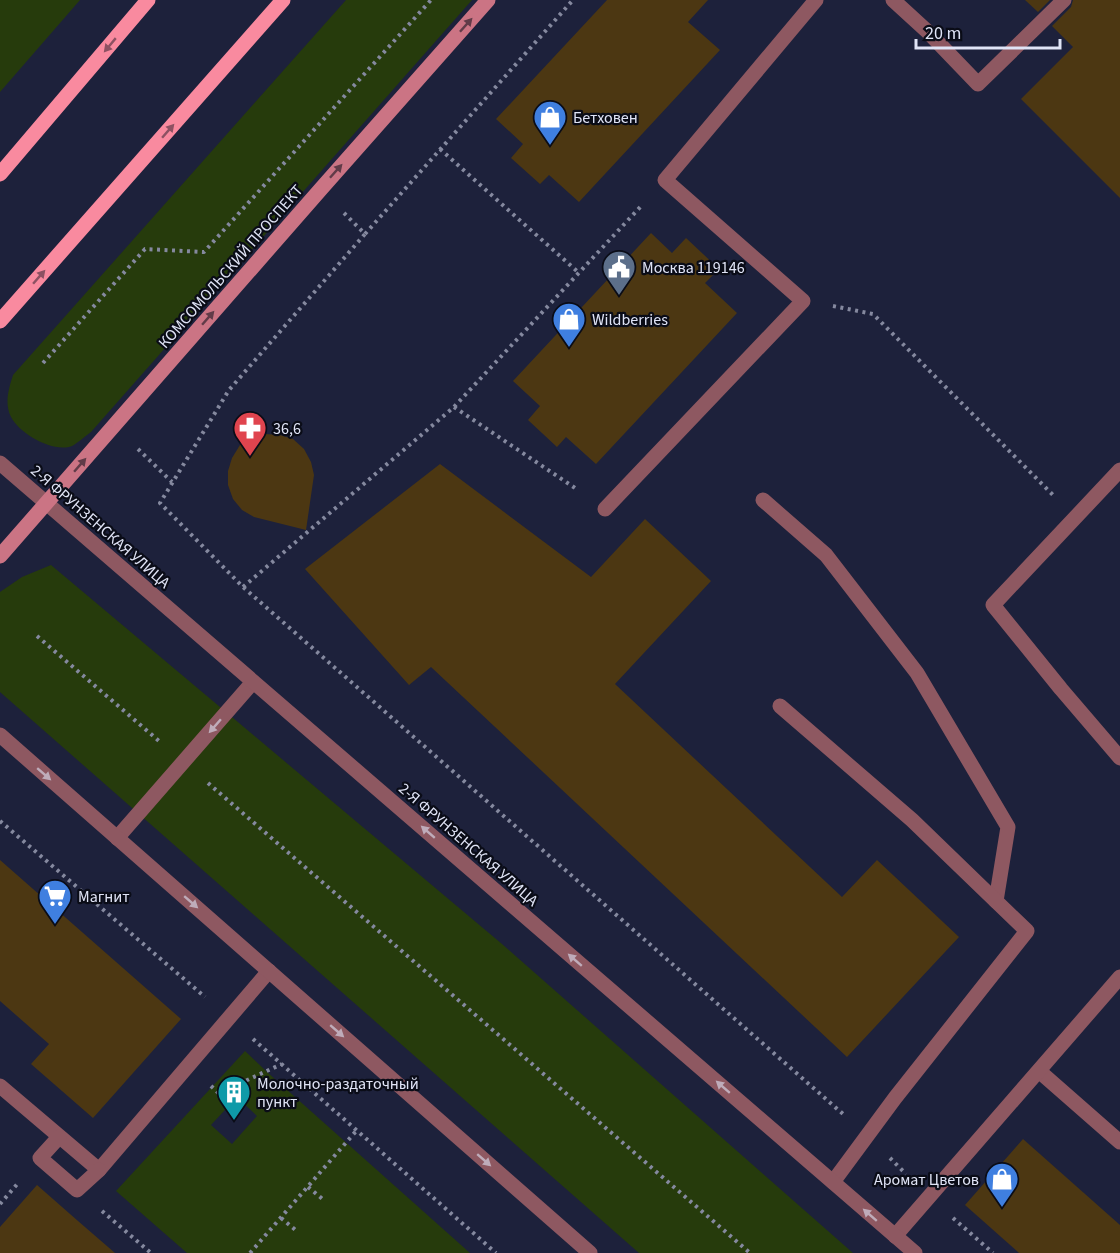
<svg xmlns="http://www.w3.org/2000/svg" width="1120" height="1253" viewBox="0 0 1120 1253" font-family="'Source Sans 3',sans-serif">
	<rect width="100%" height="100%" fill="#1d213b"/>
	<g fill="#263b0c" fill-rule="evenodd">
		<polygon points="0,0 80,0 0,92"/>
		<path d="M346,0H472L91,432C85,436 78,443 72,446C53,453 20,434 11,417C4,403 9,388 13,375Z"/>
		<polygon points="51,565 502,944 853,1253 639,1253 0,692 0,592 22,577"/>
		<path d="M245,1051L267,1072L470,1253H187L116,1191ZM237,1097L257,1116L232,1144L211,1125Z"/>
	</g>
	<g fill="#4c3712">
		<polygon points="607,0 708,0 688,22 720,50 579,202 549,175 540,184 511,158 523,144 496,119"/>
		<polygon points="1025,0 1050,0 1038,12"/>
		<polygon points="1073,0 1120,0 1120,198 1021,99 1073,47 1052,26 1071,7"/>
		<polygon points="651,233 672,253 686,238 719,269 705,283 737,313 596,464 566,437 557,447 528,420 540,406 513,381"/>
		<polygon points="265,434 280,435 293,439 304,449 311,462 314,475 306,530 254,517 242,510 233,499 228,485 228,471 232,458 240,445 252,437"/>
		<polygon points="440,464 591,577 645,519 711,581 615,684 842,897 877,860 959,937 847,1057 431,667 409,685 305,569"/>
		<polygon points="0,860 181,1019 93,1118 31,1064 49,1044 0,1001"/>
		<polygon points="1023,1139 1120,1225 1120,1253 1019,1253 965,1205"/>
		<polygon points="37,1185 78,1221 115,1253 0,1253 0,1227"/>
	</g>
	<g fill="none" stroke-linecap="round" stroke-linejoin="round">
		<g stroke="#85899f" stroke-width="4" stroke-dasharray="3 4.5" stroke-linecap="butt">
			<polyline points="440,149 579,273"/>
			<polyline points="344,213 365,234 229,390 160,503 243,587 843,1114"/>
			<polyline points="365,234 573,0"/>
			<polyline points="833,306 873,314 1053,495"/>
			<polyline points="43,363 145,249 204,252 431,0"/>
			<polyline points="454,407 578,490"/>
			<polyline points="138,449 172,482"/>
			<polyline points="243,587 454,407 643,204"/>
			<polyline points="37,636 159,741"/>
			<polyline points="208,783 750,1253"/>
			<polyline points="0,821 205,997"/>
			<polyline points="253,1039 496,1253"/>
			<polyline points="211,1086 230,1104"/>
			<polyline points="219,1093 282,1064"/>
			<polyline points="890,1158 906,1174"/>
			<polyline points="308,1187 325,1201"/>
			<polyline points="0,1204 19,1182"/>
			<polyline points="102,1211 151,1253"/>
			<polyline points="281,1218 298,1232"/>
			<polyline points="953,1218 993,1253"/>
			<polyline points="250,1253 357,1130"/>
		</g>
		<g stroke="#8e5861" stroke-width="15">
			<polyline points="893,0 928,32 978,84 1064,0"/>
			<polyline points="1120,470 993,605 1061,689 1120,758"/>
			<polyline points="763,500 826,555 917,673 1008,827 996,901"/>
			<polyline points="605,509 803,301 665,180 816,0"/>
			<polyline points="780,706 912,820 1027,931 895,1098 833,1182"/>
			<polyline points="117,838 253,682"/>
			<polyline points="1039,1071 1120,1142"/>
			<polyline points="0,1086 99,1170 269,971"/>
			<polyline points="59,1137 40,1158 77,1190 99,1170"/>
			<polyline points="895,1236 1120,977"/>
		</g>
		<g stroke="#8e5861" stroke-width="15">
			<polyline points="0,463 915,1253"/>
			<polyline points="0,735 590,1253"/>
		</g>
		<polyline stroke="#cb7484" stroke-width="15" points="0,556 320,190 488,0"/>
		<g stroke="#f98a9f" stroke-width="15">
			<polyline points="0,174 148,0"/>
			<polyline points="0,321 283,0"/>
		</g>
	</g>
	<defs><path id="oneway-solid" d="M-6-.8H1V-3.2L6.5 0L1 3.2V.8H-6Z" transform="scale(1.5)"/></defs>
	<g fill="#613b48">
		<use href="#oneway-solid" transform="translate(466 25) rotate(-48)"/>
		<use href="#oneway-solid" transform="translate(336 171) rotate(-48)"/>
		<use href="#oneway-solid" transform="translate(208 318) rotate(-49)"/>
		<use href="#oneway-solid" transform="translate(80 465) rotate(-49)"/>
	</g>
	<g fill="#8d5162">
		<use href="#oneway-solid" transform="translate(110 45) rotate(130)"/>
		<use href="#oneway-solid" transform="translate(168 131) rotate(-49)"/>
		<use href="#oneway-solid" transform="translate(39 277) rotate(-49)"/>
	</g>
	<g fill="#bfacba">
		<use href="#oneway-solid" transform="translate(215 726) rotate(131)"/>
		<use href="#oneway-solid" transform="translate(44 774) rotate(41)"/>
		<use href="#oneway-solid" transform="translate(428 832) rotate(-139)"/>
		<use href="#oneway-solid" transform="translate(191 902) rotate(41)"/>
		<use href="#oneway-solid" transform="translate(575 960) rotate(-139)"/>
		<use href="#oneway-solid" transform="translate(337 1031) rotate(41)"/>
		<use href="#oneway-solid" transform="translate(723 1087) rotate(-139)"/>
		<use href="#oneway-solid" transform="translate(484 1160) rotate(41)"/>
		<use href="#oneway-solid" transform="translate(870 1215) rotate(-139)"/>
	</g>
	<defs>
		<symbol id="shop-pin" viewBox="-11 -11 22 30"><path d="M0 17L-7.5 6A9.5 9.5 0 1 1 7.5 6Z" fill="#3f7fe0" stroke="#0a0c17"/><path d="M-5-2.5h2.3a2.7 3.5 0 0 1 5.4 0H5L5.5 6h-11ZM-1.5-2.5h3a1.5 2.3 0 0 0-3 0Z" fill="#fff"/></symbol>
		<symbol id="civic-pin" viewBox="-11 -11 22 30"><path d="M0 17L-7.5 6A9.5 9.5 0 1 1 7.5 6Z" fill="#5c6f8a" stroke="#0a0c17"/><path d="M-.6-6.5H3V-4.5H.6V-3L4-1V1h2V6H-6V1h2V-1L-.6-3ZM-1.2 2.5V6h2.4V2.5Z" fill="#fff"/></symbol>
		<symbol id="pharmacy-pin" viewBox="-11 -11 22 30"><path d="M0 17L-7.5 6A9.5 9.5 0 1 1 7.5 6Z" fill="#e0444e" stroke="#0a0c17"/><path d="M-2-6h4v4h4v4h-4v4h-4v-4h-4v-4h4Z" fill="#fff"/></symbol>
		<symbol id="supermarket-pin" viewBox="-11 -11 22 30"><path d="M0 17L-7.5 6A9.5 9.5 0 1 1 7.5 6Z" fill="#3f7fe0" stroke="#0a0c17"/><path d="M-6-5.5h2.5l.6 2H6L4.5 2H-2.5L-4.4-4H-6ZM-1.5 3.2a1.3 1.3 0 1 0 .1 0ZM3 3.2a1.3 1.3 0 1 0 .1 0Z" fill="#fff"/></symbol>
		<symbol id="building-pin" viewBox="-11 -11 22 30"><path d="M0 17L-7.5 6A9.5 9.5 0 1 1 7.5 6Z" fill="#0f9aa8" stroke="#0a0c17"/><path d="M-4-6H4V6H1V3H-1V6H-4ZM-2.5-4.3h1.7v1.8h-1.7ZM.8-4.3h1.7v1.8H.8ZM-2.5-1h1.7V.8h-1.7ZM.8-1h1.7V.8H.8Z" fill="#fff"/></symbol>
	</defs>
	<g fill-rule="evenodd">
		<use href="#shop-pin" x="531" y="98" width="38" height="52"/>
		<use href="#civic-pin" x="600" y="248" width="38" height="52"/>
		<use href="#shop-pin" x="550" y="300" width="38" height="52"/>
		<use href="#pharmacy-pin" x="231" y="409" width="38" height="52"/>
		<use href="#supermarket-pin" x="36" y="877" width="38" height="52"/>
		<use href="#building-pin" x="215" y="1073" width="38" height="52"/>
		<use href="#shop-pin" x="983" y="1160" width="38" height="52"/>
	</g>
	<g text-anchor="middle" stroke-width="4.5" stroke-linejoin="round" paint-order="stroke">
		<g font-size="16" fill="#e0e4f6" stroke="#0a0c17" text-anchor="start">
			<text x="573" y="123">Бетховен</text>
			<text x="642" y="273">Москва 119146</text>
			<text x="592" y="325">Wildberries</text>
			<text x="273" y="434">36,6</text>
			<text x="78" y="902">Магнит</text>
			<text x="257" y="1089">Молочно-раздаточный<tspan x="257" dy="18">пункт</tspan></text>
			<text x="979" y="1185" text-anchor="end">Аромат Цветов</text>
		</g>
		<g font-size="16" fill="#e0e4f6" stroke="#0a0c17">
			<text transform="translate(230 266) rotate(-49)" y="6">КОМСОМОЛЬСКИЙ ПРОСПЕКТ</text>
			<text transform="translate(101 526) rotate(41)" y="6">2-Я ФРУНЗЕНСКАЯ УЛИЦА</text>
			<text transform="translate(469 844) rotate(41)" y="6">2-Я ФРУНЗЕНСКАЯ УЛИЦА</text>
		</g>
	</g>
	<path d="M916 39v9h144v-9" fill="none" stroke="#e0e4f6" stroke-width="3"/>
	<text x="925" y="39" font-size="18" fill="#e0e4f6" stroke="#0a0c17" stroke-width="4.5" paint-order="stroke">20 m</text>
</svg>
